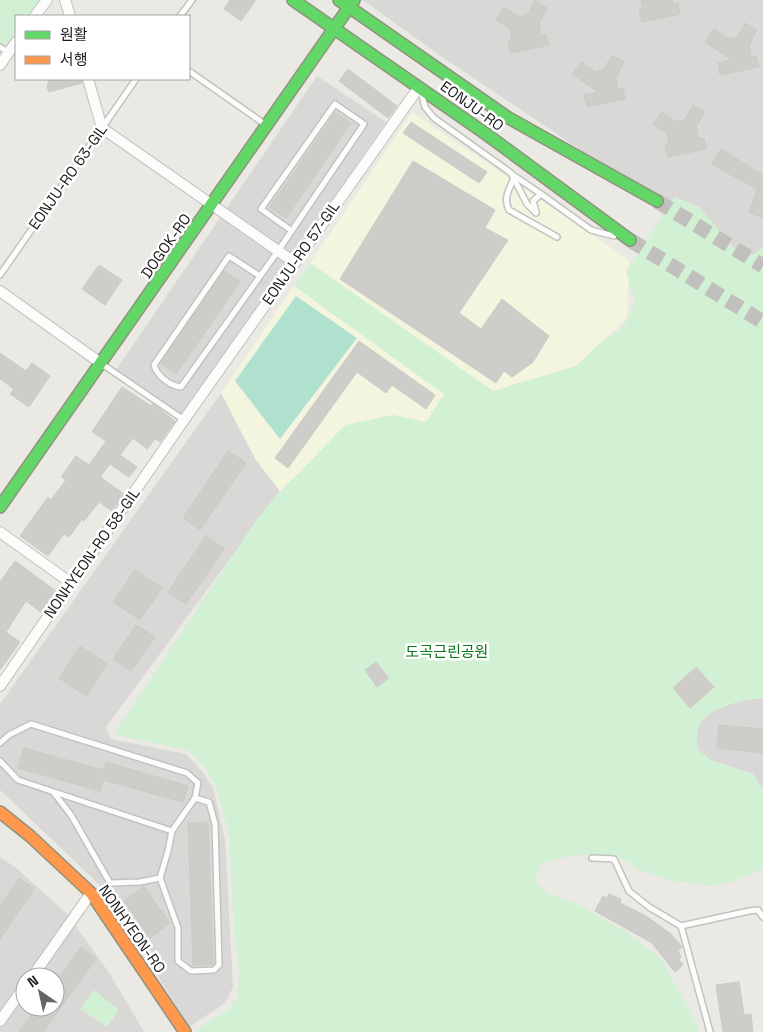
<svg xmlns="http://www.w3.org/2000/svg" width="763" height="1032" viewBox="0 0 763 1032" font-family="'Space Grotesk','Noto Sans KR',sans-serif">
	<rect width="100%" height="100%" fill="#eae9e4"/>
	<g fill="#d9d8d6" fill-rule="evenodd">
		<polygon points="363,0 763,0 763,248 744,260 438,54"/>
		<polygon points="317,76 386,122 184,417 116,370"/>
		<polygon points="221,393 256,460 280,491 106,727 111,739 186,754 201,770 213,788 225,840 233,987 225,1003 189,1027 106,891 0,790 0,704"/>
		<polygon points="763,698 763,790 753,774 711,760 698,750 696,738 699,725 709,713 741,700"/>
		<path d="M0,857L15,867L67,914L110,974L144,1032H0ZM25,977H55V1007H25Z"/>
	</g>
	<g fill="#f3f5de">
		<polygon points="412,112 629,260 627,318 576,366 493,391 310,263"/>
		<polygon points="294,286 444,394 427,422 393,415 299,473 280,491 256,460 221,393"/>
	</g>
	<g fill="#d2f1d4">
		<polygon points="0,0 40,0 29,16 16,16 16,36 8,49 0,42"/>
		<path d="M674,197L699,207L744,260L763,248V698C743,700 708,706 699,726C696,734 697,742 698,750L711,760L753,774L763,790V869L735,881L711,886L674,881L640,870L615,855H573L541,863L535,881L548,894L574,902L634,937L662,960L695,1021L699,1032H197L196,1030L229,1009L238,996L239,968L234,930L229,835L216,786L203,765L187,750L114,734L257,519L280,491L299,473L345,425L393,415L426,422L444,394L294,286L310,263L493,391L576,366L596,347L624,326L635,302L626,272Z"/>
		<polygon points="94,990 119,1010 107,1027 80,1009"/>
	</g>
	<polygon fill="#b0e1cf" points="296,296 357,338 280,439 235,381"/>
	<g fill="#cecdc9" stroke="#cdcac5">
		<polygon points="230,0 256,0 241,21 224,9"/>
		<polygon points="641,0 672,0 673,5 678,3 680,14 642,22 639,10 643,9"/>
		<polygon points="535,1 547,8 539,23 541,35 546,34 549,45 510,53 508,40 512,40 510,29 496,20 504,7 519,17 527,15"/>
		<polygon points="745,23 757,30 749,45 751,57 756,56 759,67 720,75 718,63 732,60 705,42 714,29 729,39 737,37"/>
		<polygon points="612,55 624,62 616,77 618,89 623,88 625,99 587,107 584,95 598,92 572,74 581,62 596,72 604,69"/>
		<polygon points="348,69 397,106 388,118 339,81"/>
		<polygon points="49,79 81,79 82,83 49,92 47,87"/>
		<polygon points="693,105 705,112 696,127 699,139 704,138 706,149 668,157 665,145 669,144 667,134 653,124 662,112 676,122 685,119"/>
		<polygon points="335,113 351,123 286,218 270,207"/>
		<polygon points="411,122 487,172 479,183 403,133"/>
		<polygon points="721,149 763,175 763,217 749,213 757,189 711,164"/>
		<polygon points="413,161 495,210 485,228 508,240 459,313 481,329 502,299 549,336 533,362 512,377 504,371 496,383 340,279"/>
		<polygon points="99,265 122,280 105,305 82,289"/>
		<polygon points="224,271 240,282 176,374 161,363"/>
		<polygon points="359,341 435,395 426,409 392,385 386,393 357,372 288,468 275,458"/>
		<polygon points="0,353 26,371 32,363 50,376 29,407 10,394 14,389 0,379"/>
		<polygon points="122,387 151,406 153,404 175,421 160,442 155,439 147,449 133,438 120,455 137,467 129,477 110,464 100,477 124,494 112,511 99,502 84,521 82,519 69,537 64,534 48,556 20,536 48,497 51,500 66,480 61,477 76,456 89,465 106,441 92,432"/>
		<polygon points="228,451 246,463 200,530 183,518"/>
		<polygon points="206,536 224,549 186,604 168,592"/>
		<polygon points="15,561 57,592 42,613 26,601 6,632 20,642 0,670 0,582"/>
		<polygon points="135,570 162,588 140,620 113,602"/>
		<polygon points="136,625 155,637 131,671 113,659"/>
		<polygon points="80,646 107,664 86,696 59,678"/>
		<polygon points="376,662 389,678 377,687 365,670"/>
		<polygon points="696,667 714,687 690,708 673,688"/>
		<polygon points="719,725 763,729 763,753 717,748"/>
		<polygon points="24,748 103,770 106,762 188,786 183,802 103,780 100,791 18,768"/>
		<polygon points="208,822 213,964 193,965 188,823"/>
		<polygon points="20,878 34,889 0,939 0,906"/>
		<polygon points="144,886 170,923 150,938 124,901"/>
		<polygon points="609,894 621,899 620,903 646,916 671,934 682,947 678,951 681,957 679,960 683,965 675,972 652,943 595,911 603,896 607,898"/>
		<polygon points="81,947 96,959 43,1032 19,1032 37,1007 55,1007 55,983"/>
		<polygon points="739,982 744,1015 751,1014 753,1032 723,1032 716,985"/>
	</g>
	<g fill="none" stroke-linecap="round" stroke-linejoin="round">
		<g stroke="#c1c0bc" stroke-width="15" stroke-dasharray="15 8" stroke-linecap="butt">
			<polyline points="657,201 763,266"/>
			<polyline points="630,240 763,322"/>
		</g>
		<defs>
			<g id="lane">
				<polyline points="180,16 192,0"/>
				<polyline points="0,47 8,52"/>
				<polyline points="189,71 266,125"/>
				<polyline points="421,92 425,107 434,118 511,173 527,204 536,213"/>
				<polyline points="513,175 541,194"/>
				<path d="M514,178C509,189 503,199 509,210L557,237"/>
				<polyline points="536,212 533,201 541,194 591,230 614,236"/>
				<polyline points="0,275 136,79"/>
				<path d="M260,276L229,256L154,365C157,376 170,386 181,387L278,251L364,124L335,104L261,209L292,231"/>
				<polyline points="102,364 184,420"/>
				<polyline points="0,743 9,735 31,724 187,773 198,783 195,798 172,831 18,780 0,761"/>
				<polyline points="54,793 71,815 110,883 140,882 160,878 168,851 172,831"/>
				<polyline points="592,858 614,859 629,891 649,907 681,926 749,911 758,910 763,917"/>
				<polyline points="160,878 178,928 178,961 191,971 214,970 219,965 215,824 209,802 195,798"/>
				<polyline points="681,926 710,1032"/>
			</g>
			<g id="street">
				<polyline points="65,0 70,16"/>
				<polyline points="35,16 47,0"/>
				<polyline points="0,65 16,42"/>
				<polyline points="88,79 102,128 294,262"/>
				<polyline points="0,291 102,364"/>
				<polyline points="0,532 71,583"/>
				<polyline points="0,686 184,420 419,87"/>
				<polyline points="32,977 91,893"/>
				<polyline points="0,1021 25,986"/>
			</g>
			<g id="fast">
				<polyline points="293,0 486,134 630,240"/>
				<polyline points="339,0 507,117 657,201"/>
				<polyline points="0,507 354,0"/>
			</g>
			<polyline id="slow" points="0,812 30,836 91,893 185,1032"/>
		</defs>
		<use href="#lane" stroke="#c3c2c0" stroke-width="8"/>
		<use href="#street" stroke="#c3c2c0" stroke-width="12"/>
		<use href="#fast" stroke="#90937d" stroke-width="14"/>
		<use href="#slow" stroke="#90937d" stroke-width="14"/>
		<use href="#lane" stroke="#fcfcfb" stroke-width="5"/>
		<use href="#street" stroke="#fcfcfb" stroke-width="10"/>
		<use href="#fast" stroke="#63d668" stroke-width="11"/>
		<use href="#slow" stroke="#ff974d" stroke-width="11"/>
	</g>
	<g text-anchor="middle" stroke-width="5" stroke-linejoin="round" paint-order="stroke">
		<g font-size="15" fill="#1c1c1c" stroke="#fff">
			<text transform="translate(472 106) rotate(36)" y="5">EONJU-RO</text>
			<text transform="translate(68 177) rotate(-55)" y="5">EONJU-RO 63-GIL</text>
			<text transform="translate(166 246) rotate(-55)" y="5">DOGOK-RO</text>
			<text transform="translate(301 253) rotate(-55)" y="5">EONJU-RO 57-GIL</text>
			<text transform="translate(92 553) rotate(-55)" y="5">NONHYEON-RO 58-GIL</text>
			<text transform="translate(132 929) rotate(55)" y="5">NONHYEON-RO</text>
		</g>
		<g font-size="15" fill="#0e761e" stroke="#fff">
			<text x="447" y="657">도곡근린공원</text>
		</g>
	</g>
	<rect x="15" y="15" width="175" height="65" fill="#ffffff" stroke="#a4a4a4"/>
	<rect x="25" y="31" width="25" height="8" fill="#63d668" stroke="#a4a4a4"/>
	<text x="60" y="40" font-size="15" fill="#1c1c1c">원활</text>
	<rect x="25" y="56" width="25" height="8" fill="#ff974d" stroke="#a4a4a4"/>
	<text x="60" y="65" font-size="15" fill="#1c1c1c">서행</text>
	<g transform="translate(40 992) rotate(326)"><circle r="24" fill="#ffffff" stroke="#a4a4a4"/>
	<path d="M0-4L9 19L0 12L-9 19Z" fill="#646462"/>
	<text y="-8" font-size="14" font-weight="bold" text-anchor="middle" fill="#1c1c1c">N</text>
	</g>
</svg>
